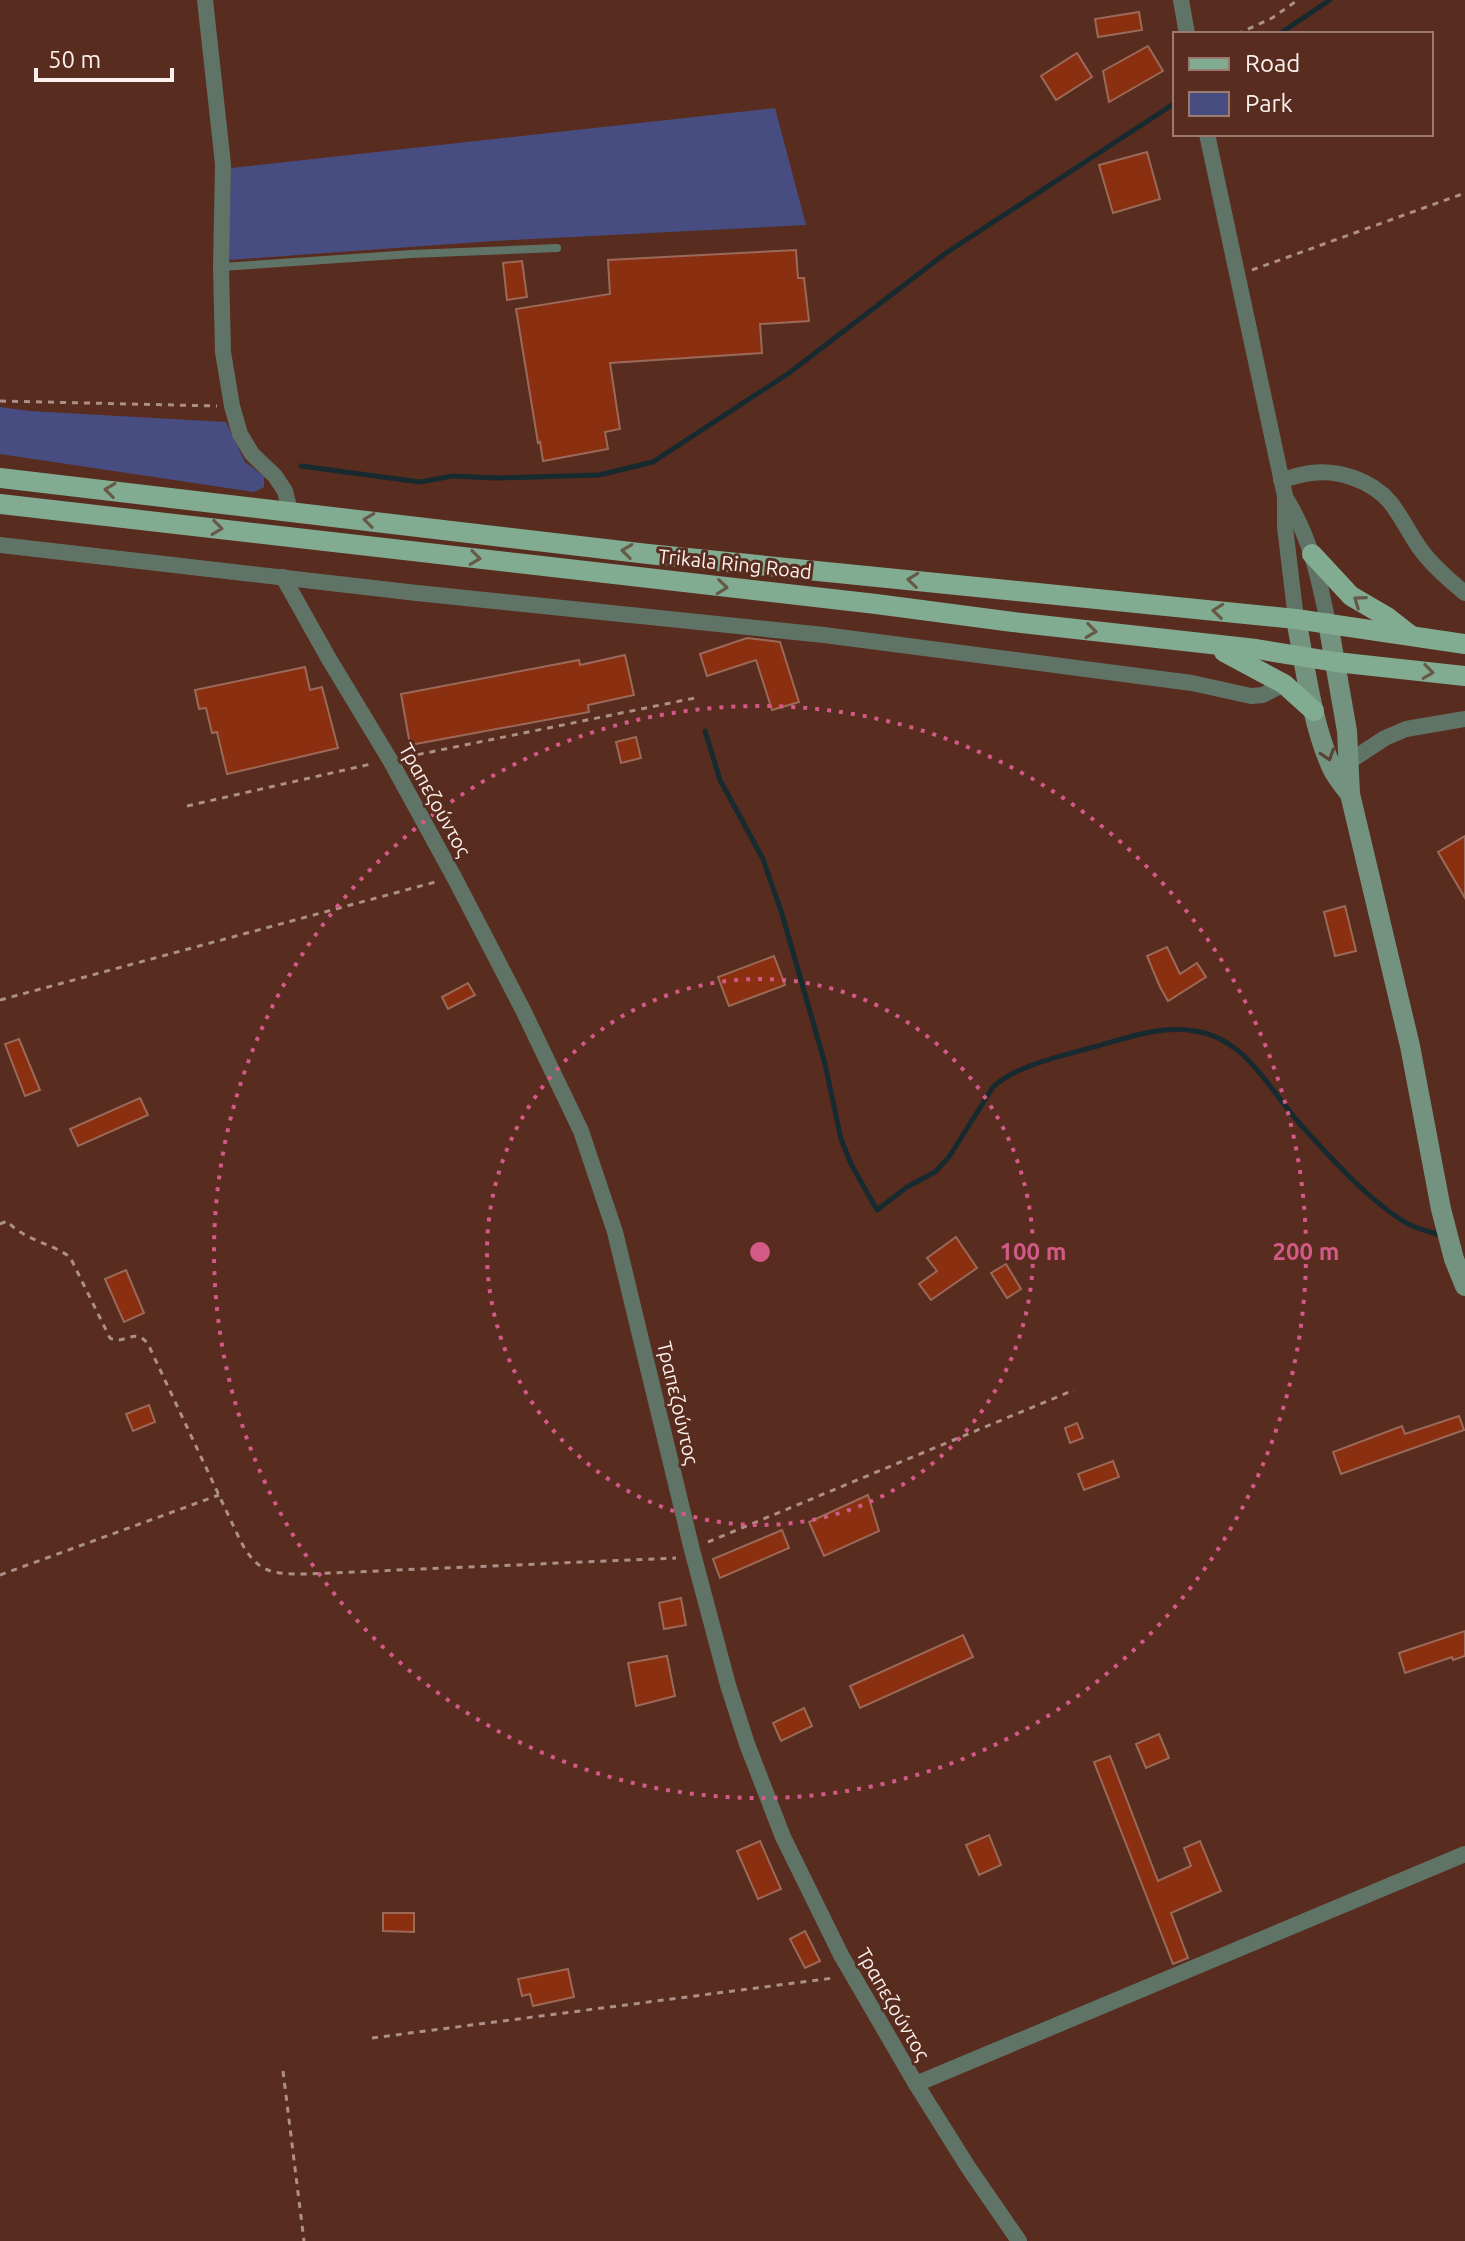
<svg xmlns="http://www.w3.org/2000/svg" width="1465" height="2241" viewBox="0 0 1465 2241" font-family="Ubuntu,sans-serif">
	<rect width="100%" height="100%" fill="#582c1e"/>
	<g fill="#484d81">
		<polygon points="775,108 806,225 494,241 228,260 231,168"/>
		<polygon points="0,407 30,411 226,422 245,462 264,476 264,487 254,492 0,454"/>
	</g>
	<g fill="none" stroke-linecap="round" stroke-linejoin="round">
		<g stroke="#172a2f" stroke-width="5">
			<polyline points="1279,34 1330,0"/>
			<polyline points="301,466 420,482 452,476 496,478 599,475 653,462 789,373 946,253 1175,103"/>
			<path d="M705,731L720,780L763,859L782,914L825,1064L841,1139L851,1164L877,1210L907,1187L935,1172L949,1157L993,1087C1014,1066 1065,1055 1094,1047C1127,1038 1160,1025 1195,1031C1247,1039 1269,1090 1301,1125C1331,1158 1370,1202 1408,1224C1418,1229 1431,1232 1443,1236"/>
		</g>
	</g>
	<g fill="#8a3011" stroke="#9b6959" stroke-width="2">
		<polygon points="1139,12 1142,30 1098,37 1095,19"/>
		<polygon points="1148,46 1163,71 1109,102 1103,71"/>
		<polygon points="1077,53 1092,77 1056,100 1041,76"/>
		<polygon points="1147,152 1160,199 1113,213 1099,165"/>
		<polygon points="796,250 798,278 804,278 809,321 760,324 762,353 610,363 620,429 605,432 608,449 543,461 540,442 538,443 516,309 610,294 608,260"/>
		<polygon points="522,261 527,297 507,300 503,263"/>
		<polygon points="747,638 780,642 799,702 772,710 756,660 707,676 700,654"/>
		<polygon points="625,655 634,695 588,705 589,712 410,745 401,694 579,660 580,665"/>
		<polygon points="305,667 310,690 322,687 338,748 227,774 217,732 212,733 206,708 199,709 195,690"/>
		<polygon points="636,737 641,758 621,763 616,742"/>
		<polygon points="1465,836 1465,898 1438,852"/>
		<polygon points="1345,906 1356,951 1335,956 1324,912"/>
		<polygon points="1167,947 1180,974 1197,963 1206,977 1168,1001 1160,987 1147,956"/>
		<polygon points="774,956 785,985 729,1006 718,977"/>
		<polygon points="468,983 475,995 448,1009 442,997"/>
		<polygon points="19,1039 40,1090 25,1096 5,1044"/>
		<polygon points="140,1098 148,1115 78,1146 70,1129"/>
		<polygon points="956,1237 977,1268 931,1300 919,1284 937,1271 927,1258"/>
		<polygon points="1006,1264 1021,1289 1007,1298 991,1273"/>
		<polygon points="126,1270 144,1313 124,1322 105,1279"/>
		<polygon points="149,1405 155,1422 133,1431 126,1414"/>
		<polygon points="1459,1416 1464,1430 1341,1474 1333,1452 1402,1426 1405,1434"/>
		<polygon points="1077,1423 1083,1438 1070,1443 1065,1428"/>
		<polygon points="1113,1461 1119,1477 1084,1490 1078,1474"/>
		<polygon points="868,1495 879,1531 824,1556 809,1522"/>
		<polygon points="782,1530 789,1548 720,1578 713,1559"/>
		<polygon points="681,1598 686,1625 664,1629 659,1603"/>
		<polygon points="1465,1631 1465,1656 1453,1660 1452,1657 1405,1673 1399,1653"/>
		<polygon points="963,1635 973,1657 860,1708 850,1686"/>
		<polygon points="667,1656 675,1696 636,1706 628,1663"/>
		<polygon points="804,1708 812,1726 781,1741 773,1723"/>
		<polygon points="1159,1734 1169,1758 1146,1768 1136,1744"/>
		<polygon points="1110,1756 1158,1881 1191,1866 1184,1848 1200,1841 1221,1891 1171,1913 1188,1958 1173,1964 1094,1762"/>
		<polygon points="989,1835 1001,1865 979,1875 966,1845"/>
		<polygon points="760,1841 781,1889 758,1899 737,1851"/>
		<polygon points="383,1913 414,1913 414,1932 383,1931"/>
		<polygon points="805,1931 820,1961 805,1968 790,1939"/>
		<polygon points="568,1969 574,1997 533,2006 530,1994 522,1996 518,1979"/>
	</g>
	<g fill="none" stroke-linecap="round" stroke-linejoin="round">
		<g stroke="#ac9088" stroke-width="3" stroke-dasharray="6 6" stroke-linecap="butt">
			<polyline points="1237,34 1272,18 1298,0"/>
			<polyline points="1252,270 1465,193"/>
			<polyline points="0,401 217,406"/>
			<polyline points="406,757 695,698"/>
			<polyline points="187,806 371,764"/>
			<polyline points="0,1000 439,881"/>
			<path d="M0,1224L7,1221C24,1240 51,1243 70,1257L110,1338C125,1346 134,1326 148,1344L240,1540C258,1574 272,1574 307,1574L676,1558"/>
			<polyline points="708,1542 1074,1390"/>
			<polyline points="0,1575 219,1495"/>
			<polyline points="372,2038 833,1978"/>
			<polyline points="283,2071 304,2241"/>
		</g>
		<polyline stroke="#5f7467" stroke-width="8" points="222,267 412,254 557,248"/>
		<g stroke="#5f7467" stroke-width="16">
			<polyline points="205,0 223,164 221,267 223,352 232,406 240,434 252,454 275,476 285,491 290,511"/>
			<polyline points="1181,0 1187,34"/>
			<polyline points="1207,134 1285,496 1285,527 1296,619"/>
			<path d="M1281,480C1291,478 1301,474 1311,473C1339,469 1372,481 1390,502C1402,517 1410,535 1421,550C1433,566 1449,580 1465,593"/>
			<path d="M1285,497C1310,536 1319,578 1328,623"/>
			<polyline points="0,545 417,593 824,635 1192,683 1251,696 1263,695 1284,684"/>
			<polyline points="283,577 329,659 390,760 454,877 523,1010 581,1131 615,1232 692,1550 728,1685 747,1744 783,1837 841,1955 916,2084 968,2167 1019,2241"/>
			<polyline points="1350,761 1385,738 1406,729 1465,719"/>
			<polyline points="916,2084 1465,1854"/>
		</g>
		<g stroke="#739380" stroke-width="20">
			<path d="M1296,619C1305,665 1312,725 1332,768C1336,777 1344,786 1350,794"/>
			<polyline points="1328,623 1347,731 1350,794 1410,1046 1441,1209 1454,1259 1465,1286"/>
		</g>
		<g stroke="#81ac92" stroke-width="20">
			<polyline points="0,478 648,554 1296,619 1465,644"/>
			<polyline points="0,504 876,604 1013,622 1256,649 1336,662 1465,676"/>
			<polyline points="1312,554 1351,596 1387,617 1410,635"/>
			<polyline points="1224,652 1284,684 1314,711"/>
		</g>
	</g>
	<defs><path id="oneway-chevron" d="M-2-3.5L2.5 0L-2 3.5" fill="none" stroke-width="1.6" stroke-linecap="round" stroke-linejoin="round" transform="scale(2)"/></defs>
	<g stroke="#665947">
		<use href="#oneway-chevron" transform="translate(110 490) rotate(-173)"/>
		<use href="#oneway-chevron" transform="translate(369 520) rotate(-173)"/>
		<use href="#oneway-chevron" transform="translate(217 528) rotate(7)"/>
		<use href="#oneway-chevron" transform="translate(627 551) rotate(-173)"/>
		<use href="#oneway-chevron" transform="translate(475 558) rotate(7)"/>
		<use href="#oneway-chevron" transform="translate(913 580) rotate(-174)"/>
		<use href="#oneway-chevron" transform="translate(722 587) rotate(6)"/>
		<use href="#oneway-chevron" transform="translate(1359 601) rotate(-145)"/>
		<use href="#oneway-chevron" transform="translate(1218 611) rotate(-174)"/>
		<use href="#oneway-chevron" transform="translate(1091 631) rotate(7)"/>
		<use href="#oneway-chevron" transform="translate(1428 672) rotate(7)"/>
	</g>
	<use stroke="#5d4132" href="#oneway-chevron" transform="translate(1328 755) rotate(72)"/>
	<g fill="none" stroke="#d35987" stroke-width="4" stroke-dasharray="4 8">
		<circle cx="760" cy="1252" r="273"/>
		<circle cx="760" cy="1252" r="546"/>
	</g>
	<g text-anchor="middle" stroke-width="6" stroke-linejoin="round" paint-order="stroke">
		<g font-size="20" fill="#fcf0ed" stroke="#582c1e">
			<text transform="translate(735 564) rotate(6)" y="7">Trikala Ring Road</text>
			<text transform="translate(435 800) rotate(61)" y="7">Τραπεζούντος</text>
			<text transform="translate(678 1403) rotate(77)" y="7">Τραπεζούντος</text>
			<text transform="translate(893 2004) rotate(60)" y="7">Τραπεζούντος</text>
		</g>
	</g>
	<circle cx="760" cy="1252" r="12" fill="#d35987" stroke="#582c1e" stroke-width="4"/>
	<g font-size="24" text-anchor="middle" font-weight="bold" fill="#d35987" stroke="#582c1e" stroke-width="6" stroke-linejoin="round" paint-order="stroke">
		<text x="1033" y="1260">100 m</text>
		<text x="1306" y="1260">200 m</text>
	</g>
	<rect x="1173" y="32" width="260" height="104" fill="#582c1e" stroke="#9a7a71" stroke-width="2"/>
	<rect x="1189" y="58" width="40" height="12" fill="#81ac92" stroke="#9a7a71" stroke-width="2"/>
	<text x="1245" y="72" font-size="24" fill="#fcf0ed">Road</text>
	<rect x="1189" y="92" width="40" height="24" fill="#484d81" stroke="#9a7a71" stroke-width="2"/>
	<text x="1245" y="112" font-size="24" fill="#fcf0ed">Park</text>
	<path d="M36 68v12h136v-12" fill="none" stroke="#fcf0ed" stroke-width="4"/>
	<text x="48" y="68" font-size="24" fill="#fcf0ed" stroke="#582c1e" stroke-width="6" paint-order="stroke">50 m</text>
</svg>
